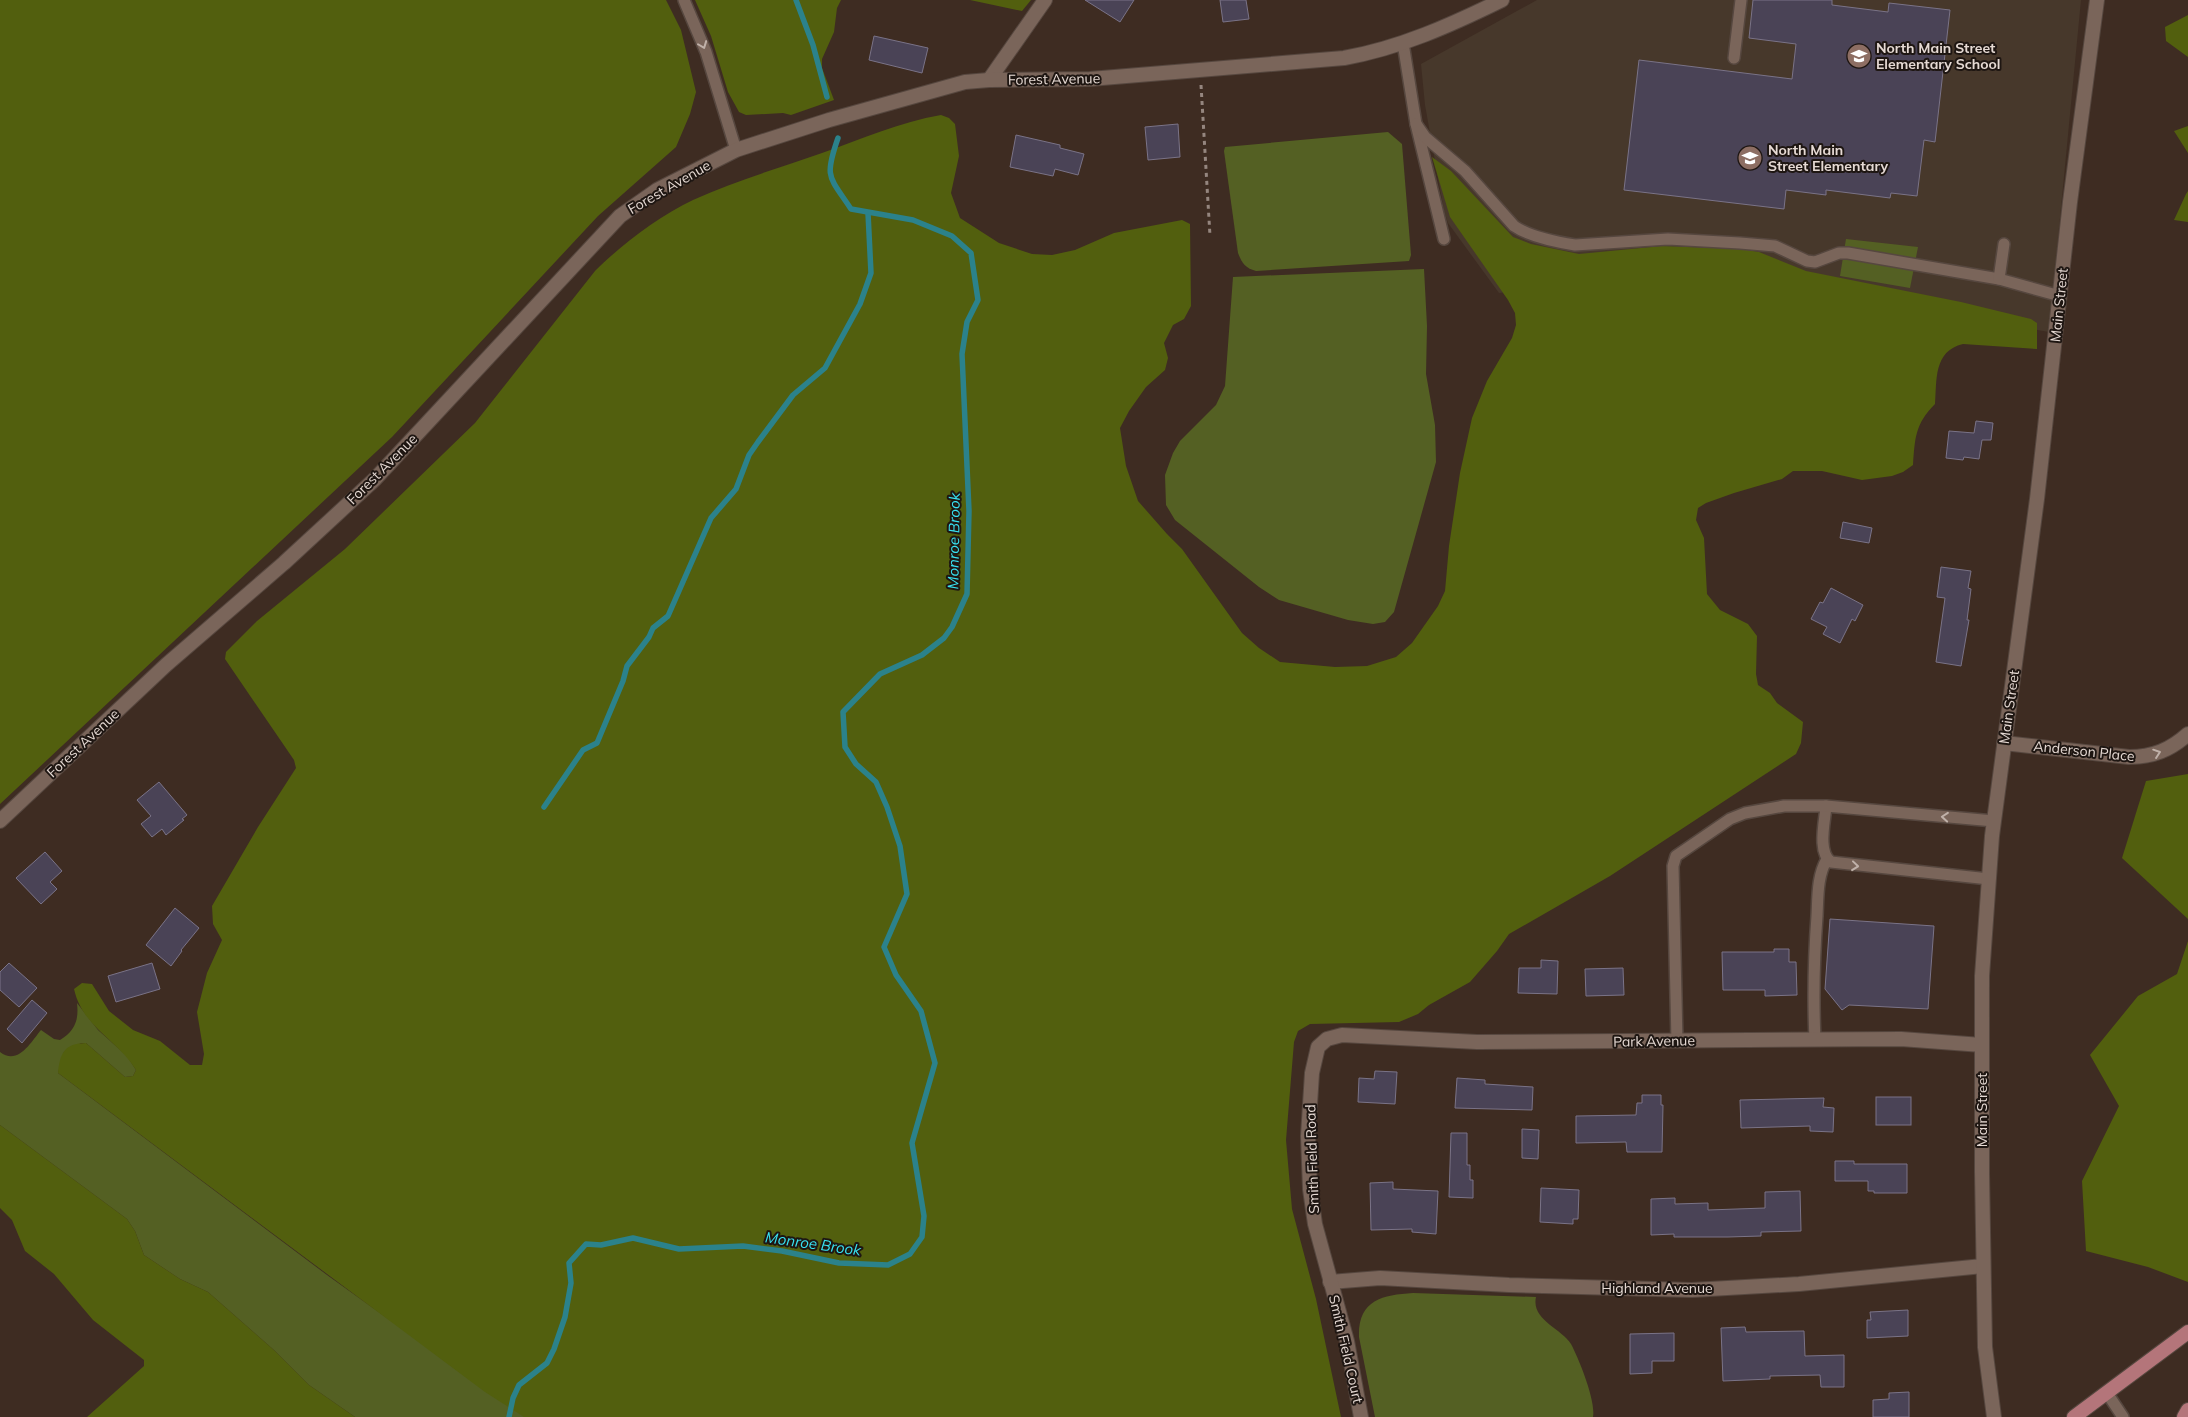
<svg xmlns="http://www.w3.org/2000/svg" width="2188" height="1417" viewBox="0 0 2188 1417" font-family="Mulish,sans-serif">
	<rect width="100%" height="100%" fill="#3e2c22"/>
	<polygon fill="#47382b" points="1537,0 2081,0 2049,332 1700,269 1499,293 1448,223 1444,211 1425,105 1421,64"/>
	<g fill="#546023">
		<path d="M1388,132L1402,144L1411,255L1409,261L1256,271C1245,268 1242,263 1238,253L1224,151L1225,147Z"/>
		<polygon points="1846,239 1918,247 1910,288 1840,276"/>
		<polygon points="1424,269 1427,326 1426,374 1435,425 1436,462 1394,612 1385,622 1373,624 1348,620 1279,600 1259,587 1175,520 1166,505 1165,475 1173,453 1180,441 1216,405 1225,386 1233,277"/>
		<path d="M77,1003L98,1030L127,1056L136,1070L133,1076L125,1077L86,1043H81L64,1052L58,1073L327,1275L405,1331L533,1417H355L309,1385L275,1351L208,1292L180,1279L144,1255L135,1231L127,1219L0,1125V1052C18,1066 31,1042 41,1030L54,1039L60,1040C75,1031 79,1020 77,1003Z"/>
		<path d="M1413,1293L1536,1297C1531,1320 1561,1328 1571,1344C1579,1359 1596,1401 1593,1417H1375L1359,1337C1358,1300 1382,1295 1413,1293Z"/>
	</g>
	<g fill="#525f0e">
		<polygon points="0,0 666,0 681,30 696,92 690,114 676,147 598,216 392,437 0,804"/>
		<polygon points="695,0 841,0 837,8 834,32 822,59 822,68 834,100 791,115 783,113 746,115 739,112 728,92 711,36"/>
		<polygon points="970,0 1031,0 1022,11"/>
		<polygon points="2188,15 2188,57 2166,41 2165,27"/>
		<path d="M941,115L949,118L955,124L959,156L951,193L960,218L999,243L1032,254L1052,255L1075,250L1114,233L1182,220L1190,224L1191,306L1184,319L1173,325L1164,343L1168,358L1165,370L1146,387L1129,411L1120,428L1126,466L1138,501L1167,534L1182,549L1242,633L1259,648L1280,662L1335,667L1367,666L1396,657L1412,643L1438,606L1445,591L1449,546L1460,473L1472,418L1487,381L1512,338L1516,325L1515,313L1508,300L1450,217L1432,157L1451,171L1513,237L1531,244L1579,254L1662,246L1741,249L1759,252L1806,271L1961,302L2031,319L2037,323V349L1963,344C1933,351 1937,381 1935,404C1915,424 1915,438 1913,465L1903,472L1892,476L1862,480L1822,471H1793L1782,479L1734,493L1706,503L1698,508L1696,520L1704,538L1707,594L1720,610L1748,624L1757,636L1756,674L1758,685L1770,693L1777,703L1803,722L1801,743L1796,754L1610,876L1509,934L1497,951L1470,982L1429,1005L1418,1014L1399,1022L1310,1024L1298,1031L1294,1042L1286,1140L1292,1209L1316,1299L1341,1417H524L485,1392L58,1073C60,1054 64,1043 86,1043L125,1077L133,1076L136,1070C117,1039 83,1028 74,989L82,983L92,984L109,1011L133,1030L160,1041L190,1065H202L204,1054L197,1012L207,973L222,940L213,924L212,906L258,827L296,768L294,760L225,659L226,652L257,621L345,549L475,423L595,271C621,245 659,216 693,200C735,181 779,168 822,153C861,139 900,122 941,115Z"/>
		<polygon points="2188,126 2188,153 2174,131"/>
		<polygon points="2188,191 2188,222 2174,220 2186,194"/>
		<polygon points="2188,774 2188,919 2122,858 2146,781"/>
		<polygon points="2188,941 2188,1282 2148,1267 2086,1251 2082,1181 2119,1106 2090,1055 2138,996 2177,974"/>
		<polygon points="0,1125 127,1219 135,1231 144,1255 180,1279 208,1292 275,1351 309,1385 355,1417 87,1417 144,1366 144,1360 93,1320 54,1274 25,1251 12,1220 0,1208"/>
	</g>
	<g fill="none" stroke-linecap="round" stroke-linejoin="round">
		<g stroke="#2b828b" stroke-width="5.5">
			<polyline points="796,0 813,45 827,97"/>
			<polyline points="544,807 583,750 597,743 623,681 627,666 649,637 653,628 668,616 711,518 736,489 749,455 758,442 793,395 825,368 860,304 871,273 868,213"/>
			<path d="M509,1417L513,1398L519,1385L547,1363L554,1349L565,1317L571,1283L569,1263L586,1244L601,1245L633,1238L679,1249L743,1246L782,1251L839,1263L888,1265L910,1254L922,1237L924,1216L912,1143L935,1063L921,1011L896,975L884,947L907,894L900,846L887,807L876,782L856,764L845,747L843,712L880,674L922,655L944,638L952,627L967,594L969,511L962,354L967,322L978,300L971,253L952,236L913,220L851,209C829,176 824,178 838,138"/>
		</g>
	</g>
	<g fill="#4a4356" stroke="#7a7387">
		<polygon points="1085,0 1134,0 1120,22"/>
		<polygon points="1220,0 1246,0 1249,19 1223,22"/>
		<polygon points="1753,0 1832,0 1832,5 1888,12 1889,3 1950,10 1935,142 1924,140 1917,196 1891,193 1890,198 1826,190 1826,195 1786,190 1784,209 1624,190 1639,60 1792,79 1796,44 1749,38"/>
		<polygon points="874,36 928,48 922,73 869,60"/>
		<polygon points="1178,124 1180,157 1148,160 1145,127"/>
		<polygon points="1016,135 1060,145 1060,148 1084,154 1078,175 1055,169 1053,176 1010,167"/>
		<polygon points="1976,421 1993,423 1991,440 1982,440 1979,459 1964,457 1963,460 1946,458 1949,431 1974,433"/>
		<polygon points="1843,522 1872,528 1869,543 1840,538"/>
		<polygon points="1941,567 1971,571 1968,588 1971,589 1967,620 1969,620 1961,666 1936,662 1945,598 1937,597"/>
		<polygon points="1831,588 1863,605 1855,621 1852,619 1840,643 1823,634 1827,627 1811,619 1820,602 1823,603"/>
		<polygon points="159,782 187,815 182,819 184,820 166,835 162,829 152,837 141,824 151,816 137,800"/>
		<polygon points="45,852 62,871 50,882 57,889 41,904 16,878"/>
		<polygon points="175,908 199,928 181,950 182,951 171,966 146,945"/>
		<polygon points="1830,919 1934,926 1928,1009 1849,1005 1842,1010 1825,989"/>
		<polygon points="1774,949 1789,949 1789,962 1796,962 1797,995 1765,996 1765,990 1723,990 1722,952 1774,952"/>
		<polygon points="1541,960 1558,961 1557,994 1518,993 1519,968 1541,968"/>
		<polygon points="9,963 37,988 19,1007 0,990 0,972"/>
		<polygon points="152,963 160,989 116,1002 108,976"/>
		<polygon points="1623,968 1624,995 1586,996 1585,969"/>
		<polygon points="32,1000 47,1013 22,1043 7,1029"/>
		<polygon points="1375,1071 1397,1072 1395,1104 1358,1102 1359,1078 1374,1079"/>
		<polygon points="1457,1078 1485,1080 1485,1084 1533,1087 1532,1110 1455,1108"/>
		<polygon points="1642,1095 1661,1095 1661,1105 1663,1105 1662,1152 1627,1152 1626,1142 1576,1143 1576,1116 1636,1115 1637,1103 1642,1103"/>
		<rect x="1876" y="1097" width="35" height="28"/>
		<polygon points="1824,1098 1823,1107 1834,1108 1833,1132 1810,1131 1810,1126 1741,1128 1740,1100"/>
		<polygon points="1522,1129 1539,1130 1538,1159 1522,1158"/>
		<polygon points="1451,1133 1467,1133 1467,1165 1470,1165 1470,1180 1473,1180 1473,1198 1449,1197"/>
		<polygon points="1835,1161 1854,1161 1854,1164 1907,1164 1907,1193 1874,1193 1874,1191 1868,1191 1868,1181 1835,1181"/>
		<polygon points="1393,1182 1393,1189 1438,1191 1436,1234 1412,1232 1412,1229 1371,1230 1370,1183"/>
		<polygon points="1541,1188 1579,1190 1578,1219 1573,1219 1573,1224 1540,1222"/>
		<polygon points="1800,1191 1801,1231 1761,1232 1761,1236 1728,1237 1674,1237 1674,1234 1651,1235 1651,1199 1675,1198 1675,1204 1708,1203 1708,1210 1765,1208 1765,1192"/>
		<polygon points="1908,1310 1908,1336 1867,1338 1867,1320 1871,1320 1870,1312"/>
		<polygon points="1745,1327 1746,1332 1804,1331 1805,1356 1844,1355 1844,1387 1821,1387 1820,1375 1770,1376 1770,1379 1723,1381 1721,1328"/>
		<polygon points="1674,1333 1674,1361 1652,1361 1652,1373 1630,1374 1630,1334"/>
		<polygon points="1909,1392 1909,1417 1873,1417 1873,1400 1889,1399 1889,1393"/>
	</g>
	<g fill="none" stroke-linecap="round" stroke-linejoin="round">
		<defs>
			<g id="service">
				<polyline points="684,0 706,52 736,150"/>
				<polyline points="1403,43 1416,124 1444,239"/>
				<polyline points="1734,58 1741,0"/>
				<path d="M1416,124L1425,137L1465,171L1514,226C1530,237 1556,242 1575,245L1668,239L1740,243L1775,246L1807,261L1815,262L1839,253H1848L1999,279L2060,296"/>
				<polyline points="1999,279 2004,244"/>
				<path d="M1826,806C1825,821 1817,852 1831,862L1989,879"/>
				<path d="M1815,1040C1813,998 1814,957 1817,916C1818,897 1817,876 1827,859"/>
				<polyline points="1677,1041 1673,866 1676,856 1730,819 1745,813 1784,806 1826,806 1994,821"/>
				<polyline points="2107,1393 2123,1417"/>
			</g>
			<g id="minor">
				<polyline points="989,80 1045,0"/>
				<path d="M2004,743L2129,757C2153,757 2170,750 2188,734"/>
				<polyline points="1330,1282 1380,1278 1509,1285 1692,1290 1799,1284 1983,1266"/>
				<polyline points="1361,1417 1347,1341 1315,1224 1310,1189 1308,1136 1312,1073 1318,1047 1327,1039 1342,1035 1477,1042 1901,1039 1982,1045"/>
			</g>
			<g id="tertiary">
				<path d="M0,821L166,665L284,563L375,479L620,216L657,190L736,150L829,120L965,82L989,80L1090,79L1344,58C1400,48 1451,25 1502,0"/>
				<polyline points="1994,1417 1985,1347 1982,1172 1982,976 1992,836 2037,499 2070,202 2097,0"/>
			</g>
			<g id="primary">
				<polyline points="2074,1417 2188,1332"/>
				<polyline points="2184,1417 2188,1410"/>
			</g>
		</defs>
		<use href="#service" stroke="#56473f" stroke-width="14"/>
		<use href="#minor" stroke="#56473f" stroke-width="16"/>
		<use href="#tertiary" stroke="#56473f" stroke-width="16"/>
		<use href="#primary" stroke="#56473f" stroke-width="16"/>
		<polyline stroke="#95867f" stroke-width="3" stroke-dasharray="4 4" stroke-linecap="butt" points="1201,85 1210,236"/>
		<use href="#service" stroke="#7a655a" stroke-width="11"/>
		<use href="#minor" stroke="#7a655a" stroke-width="14"/>
		<use href="#tertiary" stroke="#7a655a" stroke-width="14"/>
		<use href="#primary" stroke="#b4757a" stroke-width="14"/>
	</g>
	<defs><path id="oneway-chevron" d="M-2-3.5L2.5 0L-2 3.5" fill="none" stroke-width="1.6" stroke-linecap="round" stroke-linejoin="round" transform="scale(1.25)"/></defs>
	<g stroke="#c0b1a9">
		<use href="#oneway-chevron" transform="translate(703 45) rotate(69)"/>
		<use href="#oneway-chevron" transform="translate(2157 753) rotate(-19)"/>
		<use href="#oneway-chevron" transform="translate(1945 817) rotate(-175)"/>
		<use href="#oneway-chevron" transform="translate(1855 866) rotate(6)"/>
	</g>
	<defs>
		<symbol id="school-disc" viewBox="-11 -11 22 22"><circle r="9.5" fill="#8d6e63" stroke="#1e1612"/><path d="M0-5L7-2L0 1L-7-2ZM-4 1L0 2.5L4 1V4Q0 6-4 4Z" fill="#fff"/></symbol>
	</defs>
	<g fill-rule="evenodd">
		<use href="#school-disc" x="1845" y="42" width="28" height="28"/>
		<use href="#school-disc" x="1736" y="144" width="28" height="28"/>
	</g>
	<g text-anchor="middle" stroke-width="4" stroke-linejoin="round" paint-order="stroke">
		<g font-size="14" font-weight="bold" fill="#e6dad4" stroke="#1e1612" text-anchor="start">
			<text x="1876" y="53">North Main Street<tspan x="1876" dy="16">Elementary School</tspan></text>
			<text x="1768" y="155">North Main<tspan x="1768" dy="16">Street Elementary</tspan></text>
		</g>
		<g font-size="14" fill="#e6dad4" stroke="#1e1612">
			<text transform="translate(1054 79) rotate(-1)" y="5">Forest Avenue</text>
			<text transform="translate(669 187) rotate(-30)" y="5">Forest Avenue</text>
			<text transform="translate(2059 305) rotate(-84)" y="5">Main Street</text>
			<text transform="translate(382 469) rotate(-45)" y="5">Forest Avenue</text>
			<text transform="translate(2009 707) rotate(-82)" y="5">Main Street</text>
			<text transform="translate(83 743) rotate(-43)" y="5">Forest Avenue</text>
			<text transform="translate(2084 751) rotate(6)" y="5">Anderson Place</text>
			<text transform="translate(1654 1041) rotate(-1)" y="5">Park Avenue</text>
			<text transform="translate(1982 1110) rotate(-90)" y="5">Main Street</text>
			<text transform="translate(1312 1159) rotate(-92)" y="5">Smith Field Road</text>
			<text x="1657" y="1293">Highland Avenue</text>
			<text transform="translate(1346 1349) rotate(77)" y="5">Smith Field Court</text>
		</g>
		<g font-size="15" font-style="italic" fill="#38e1f0" stroke="#1e1612">
			<text transform="translate(954 541) rotate(-89)" y="5">Monroe Brook</text>
			<text transform="translate(813 1244) rotate(8)" y="5">Monroe Brook</text>
		</g>
	</g>
</svg>
